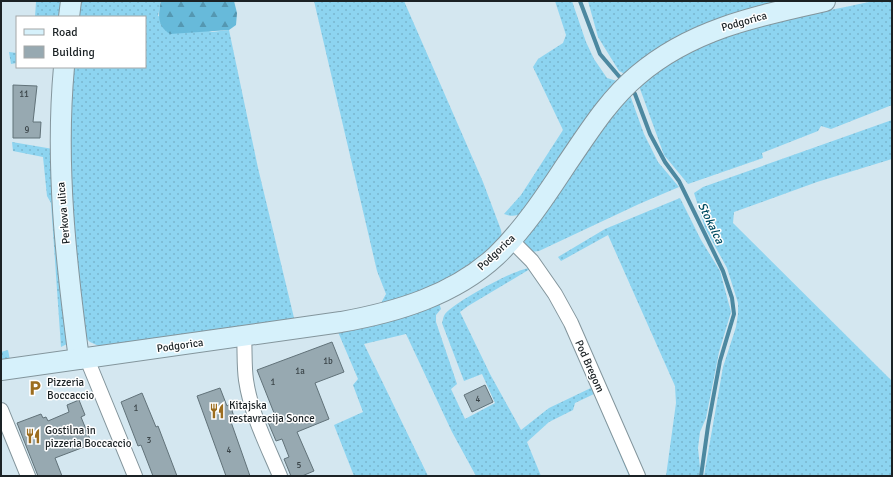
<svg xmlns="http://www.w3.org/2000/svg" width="893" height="477" viewBox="0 0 893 477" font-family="Signika,sans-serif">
	<defs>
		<pattern id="grass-dots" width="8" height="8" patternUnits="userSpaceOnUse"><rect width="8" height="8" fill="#8dd4f0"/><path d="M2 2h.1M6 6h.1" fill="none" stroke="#79b6ce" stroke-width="1.8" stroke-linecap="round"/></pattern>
		<pattern id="forest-firs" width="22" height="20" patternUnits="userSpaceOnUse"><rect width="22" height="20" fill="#67bada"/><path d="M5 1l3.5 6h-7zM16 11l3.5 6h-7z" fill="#5497b1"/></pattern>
	</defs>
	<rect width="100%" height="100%" fill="#d4e7f0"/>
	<g fill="url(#grass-dots)">
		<polygon points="34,1 62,1 61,17 35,17 36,2"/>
		<polygon points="77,1 161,1 158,16 212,32 229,30 258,168 295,322 101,347 90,342 85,337 68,212 69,67 145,67 145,17 75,17"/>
		<polygon points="314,1 404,1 483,182 501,230 502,237 478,258 439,284 380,305 386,294 377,271"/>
		<path d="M555,1H572L586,42L594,59L607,78L617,81L523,213C516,216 512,217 504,214L521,195L563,130L533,67L538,59L563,43L566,35Z"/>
		<path d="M588,1H780C715,16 676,31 625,74L619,71L598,37Z"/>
		<path d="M874,1H892V105L831,129L821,126L818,131L762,153L763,158L688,184L664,155L639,86C651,77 663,66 676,59C734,25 809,15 874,1Z"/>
		<polygon points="9,52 17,53 17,63 11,64"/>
		<polygon points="630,95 644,134 658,162 679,187 639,204 539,251 531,252 523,247 525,238 605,126"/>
		<polygon points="892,120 892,159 817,182 734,212 733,223 892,381 892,476 704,476 723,367 736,327 738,314 738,303 727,268 705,228 694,193 703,187"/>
		<polygon points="12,142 53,149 67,344 61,347 51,203 47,196 43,157 13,151"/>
		<polygon points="680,198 701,240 720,271 731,312 719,352 706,418 700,432 698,448 700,468 699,476 666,476 676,403 675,386 608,235 561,261 558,257 605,229"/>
		<path d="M529,268L530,269L468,306L460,312L490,374L521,430L549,408L595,386L634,476H629L594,394L575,403L573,410L549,422L527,442L541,476H476L452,432L406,334L364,344L428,476H354L334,425L363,412L353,385L358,379L338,332L439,303L441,309L436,315V322L457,384L451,389L465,419L495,403L482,374L464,381L442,323C443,320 443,317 445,314C457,301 511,271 529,268Z"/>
		<polygon points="8,350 10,360 1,362 1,352"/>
	</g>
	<path fill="url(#forest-firs)" d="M161,1H234L237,13L236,25L229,30L170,34C157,26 158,15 161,1Z"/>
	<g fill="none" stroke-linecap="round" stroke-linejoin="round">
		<g stroke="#4c88a0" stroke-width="4">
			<polyline points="580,1 600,54 623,81"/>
			<polyline points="630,89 635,94 650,134 665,162 679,181 723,271 732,298 734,314 720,361 708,426 701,476"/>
		</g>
	</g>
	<g fill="#97a9b1" stroke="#617279">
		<polygon points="13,85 37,86 33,122 41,122 40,138 13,138"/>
		<polygon points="332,342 344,372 315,383 329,419 297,432 314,471 302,476 291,476 284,459 289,457 282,439 276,441 268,422 276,418 257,370"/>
		<polygon points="485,385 493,402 472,412 464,395"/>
		<polygon points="220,388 227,406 230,404 234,417 230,419 250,476 226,476 197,396"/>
		<polygon points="142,393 156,427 158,426 177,476 153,476 141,445 138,446 121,402"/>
		<polygon points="79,400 85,415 81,417 92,444 55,458 62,476 38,476 17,423 41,414 43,418 46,417 48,421 69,412 67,405"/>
	</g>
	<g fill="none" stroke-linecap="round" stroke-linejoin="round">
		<defs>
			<g id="street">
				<polyline points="511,240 532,261 555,294 571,323 638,476"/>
				<path d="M244,336C245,351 244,366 246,380C251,414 267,445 280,476"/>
				<polyline points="87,359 135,476"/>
				<polyline points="1,410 28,476"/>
			</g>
			<g id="secondary">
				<polyline points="69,17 71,1"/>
				<path d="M64,67C55,165 66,262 79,359"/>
				<path d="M1,370L341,322C397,312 454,295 496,256C523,230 545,197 566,165C588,133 608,100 638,75C692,29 757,16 825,1"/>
			</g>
		</defs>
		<use href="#street" stroke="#83959c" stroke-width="16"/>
		<use href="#secondary" stroke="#83959c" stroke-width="22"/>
		<use href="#street" stroke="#fff" stroke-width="14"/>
		<use href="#secondary" stroke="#d6f1fb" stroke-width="20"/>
	</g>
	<defs>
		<symbol id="parking-bare" viewBox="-9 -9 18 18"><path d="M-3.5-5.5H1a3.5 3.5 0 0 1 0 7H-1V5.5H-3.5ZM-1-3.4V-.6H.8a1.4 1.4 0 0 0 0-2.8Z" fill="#9c6d1f" stroke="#fff" stroke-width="2.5" paint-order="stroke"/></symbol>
		<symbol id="restaurant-bare" viewBox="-9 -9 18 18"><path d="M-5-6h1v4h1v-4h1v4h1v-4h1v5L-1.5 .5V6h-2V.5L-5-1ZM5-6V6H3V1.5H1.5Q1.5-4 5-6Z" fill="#9c6d1f" stroke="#fff" stroke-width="2.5" paint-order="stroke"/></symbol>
	</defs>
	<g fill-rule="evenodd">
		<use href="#parking-bare" x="24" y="377" width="22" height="22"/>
		<use href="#restaurant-bare" x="206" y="400" width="22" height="22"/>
		<use href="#restaurant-bare" x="22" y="425" width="22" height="22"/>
	</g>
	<g text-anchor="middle" stroke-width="3" stroke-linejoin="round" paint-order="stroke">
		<g font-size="9" fill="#3a4448">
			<text x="24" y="97">11</text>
			<text x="27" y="133">9</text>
			<text x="328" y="364">1b</text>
			<text x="300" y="374">1a</text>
			<text x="273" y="385">1</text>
			<text x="478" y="402">4</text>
			<text x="136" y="411">1</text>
			<text x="149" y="443">3</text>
			<text x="229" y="453">4</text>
			<text x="299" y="468">5</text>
		</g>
		<g font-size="11" fill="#1b2225" stroke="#fff">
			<text transform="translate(744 21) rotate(-16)" y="4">Podgorica</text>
			<text transform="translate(63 213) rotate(-95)" y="4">Perkova ulica</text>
			<text transform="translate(496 252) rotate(-43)" y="4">Podgorica</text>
			<text transform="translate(180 345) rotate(-8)" y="4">Podgorica</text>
			<text transform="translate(590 366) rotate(66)" y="4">Pod Bregom</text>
		</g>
		<g font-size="11" fill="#1b2225" stroke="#fff" text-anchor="start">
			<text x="47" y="386">Pizzeria<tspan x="47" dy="13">Boccaccio</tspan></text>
			<text x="229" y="409">Kitajska<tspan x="229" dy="13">restavracija Sonce</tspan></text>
			<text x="45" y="434">Gostilna in<tspan x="45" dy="13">pizzeria Boccaccio</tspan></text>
		</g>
		<g font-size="12" font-style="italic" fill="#004c62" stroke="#fff">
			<text transform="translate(711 223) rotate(64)" y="4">Stokalca</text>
		</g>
	</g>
	<rect width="893" height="477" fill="none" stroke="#1b2225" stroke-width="4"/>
	<rect x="16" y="16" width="130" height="52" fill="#ffffff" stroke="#a4a7a8"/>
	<rect x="24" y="29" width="20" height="6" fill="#d6f1fb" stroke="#a4a7a8"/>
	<text x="52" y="36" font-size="12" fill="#1b2225">Road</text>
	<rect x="24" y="46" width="20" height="12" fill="#97a9b1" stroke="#a4a7a8"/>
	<text x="52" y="56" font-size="12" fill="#1b2225">Building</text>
</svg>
